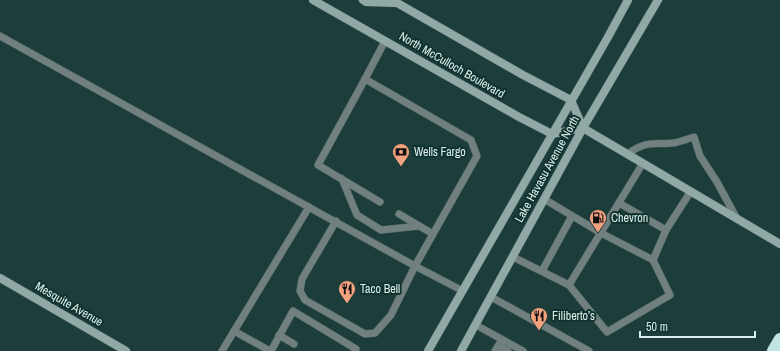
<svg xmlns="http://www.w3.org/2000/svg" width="780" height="351" viewBox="0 0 780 351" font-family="'Archivo Narrow',sans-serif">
	<rect width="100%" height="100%" fill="#1c3d3a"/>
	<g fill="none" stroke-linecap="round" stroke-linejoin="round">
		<defs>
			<g id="lane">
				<polyline points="0,36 415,266 463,291"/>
				<polyline points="365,79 318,165 380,202"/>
				<path d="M628,154C647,140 653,145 673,143C680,142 687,139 694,137L700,156L717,182L737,219"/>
				<polyline points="342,179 357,215 381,230 419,226"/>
				<polyline points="544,199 601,233 653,260"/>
				<polyline points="619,203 666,230"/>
				<polyline points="399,214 433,234"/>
				<polyline points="336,221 302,279 300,291 305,300 365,334 375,333 391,315 415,266 477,156 471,140 365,79 385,41"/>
				<polyline points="513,257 569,285 607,332 670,295 653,260 666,230 691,191"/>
				<polyline points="542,271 572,216"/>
				<polyline points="569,285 643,163"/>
				<polyline points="491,297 589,351"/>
				<polyline points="476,325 523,351"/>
				<polyline points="234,331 270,351"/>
				<polyline points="279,335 294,344"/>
				<polyline points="498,346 508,351"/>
				<polyline points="222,351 309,207"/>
				<polyline points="271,351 293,311 356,349 355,351"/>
				<polyline points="495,351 502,340"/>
			</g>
			<g id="secondary">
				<polyline points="313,0 519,117 552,134 583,128"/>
				<polyline points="363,0 366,2 397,3"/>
				<polyline points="392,0 523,75 571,100 583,128 780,244"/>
				<polyline points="0,278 126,351"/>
				<polyline points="428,351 608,37 628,0"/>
				<polyline points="461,351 583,128 658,0"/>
			</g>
			<polyline id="highway" points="773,351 780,339"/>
		</defs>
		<use href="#lane" stroke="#3b5956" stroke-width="8"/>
		<use href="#secondary" stroke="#3b5956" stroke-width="9"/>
		<use href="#highway" stroke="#3b5956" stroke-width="13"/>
		<use href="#lane" stroke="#71807e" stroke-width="7"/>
		<use href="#secondary" stroke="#91a9a6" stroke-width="8"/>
		<use href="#highway" stroke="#c0e5e1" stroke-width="12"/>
	</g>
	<defs>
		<symbol id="bank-pin" viewBox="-11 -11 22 30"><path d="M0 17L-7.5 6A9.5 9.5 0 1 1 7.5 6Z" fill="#f2a17e" stroke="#113330"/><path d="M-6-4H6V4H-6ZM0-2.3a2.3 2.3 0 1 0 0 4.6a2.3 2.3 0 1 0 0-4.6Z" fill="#111"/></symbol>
		<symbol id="fuel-pin" viewBox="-11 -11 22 30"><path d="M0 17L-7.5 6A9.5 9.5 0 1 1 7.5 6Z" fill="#f2a17e" stroke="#113330"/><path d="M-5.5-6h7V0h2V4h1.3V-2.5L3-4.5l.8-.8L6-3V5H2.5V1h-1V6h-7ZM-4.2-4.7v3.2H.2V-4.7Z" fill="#111"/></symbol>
		<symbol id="restaurant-pin" viewBox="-11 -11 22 30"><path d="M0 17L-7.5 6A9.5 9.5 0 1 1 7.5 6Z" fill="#f2a17e" stroke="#113330"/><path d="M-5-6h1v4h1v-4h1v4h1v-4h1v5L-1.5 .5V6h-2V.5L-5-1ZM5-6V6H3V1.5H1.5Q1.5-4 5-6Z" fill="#111"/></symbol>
	</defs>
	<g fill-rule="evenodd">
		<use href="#bank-pin" x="391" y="142" width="20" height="27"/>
		<use href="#fuel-pin" x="588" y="208" width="20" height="27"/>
		<use href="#restaurant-pin" x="337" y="279" width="20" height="27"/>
		<use href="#restaurant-pin" x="529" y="306" width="20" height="27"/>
	</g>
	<g text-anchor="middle" stroke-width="4" stroke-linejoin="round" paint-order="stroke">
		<g font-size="12" fill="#dbeeeb" stroke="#113330">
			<text transform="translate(452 65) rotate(30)" y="4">North McCulloch Boulevard</text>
			<text transform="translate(547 169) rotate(-61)" y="4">Lake Havasu Avenue North</text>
			<text transform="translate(69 304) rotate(30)" y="4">Mesquite Avenue</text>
		</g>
		<g font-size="12" fill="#dbeeeb" stroke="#113330" text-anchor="start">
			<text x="414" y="156">Wells Fargo</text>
			<text x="611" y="222">Chevron</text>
			<text x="360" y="293">Taco Bell</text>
			<text x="552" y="320">Filiberto’s</text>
		</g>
	</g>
	<path d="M640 331v6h115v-6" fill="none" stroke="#dbeeeb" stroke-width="2"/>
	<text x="646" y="331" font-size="12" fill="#dbeeeb" stroke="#113330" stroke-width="3" paint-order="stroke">50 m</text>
</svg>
